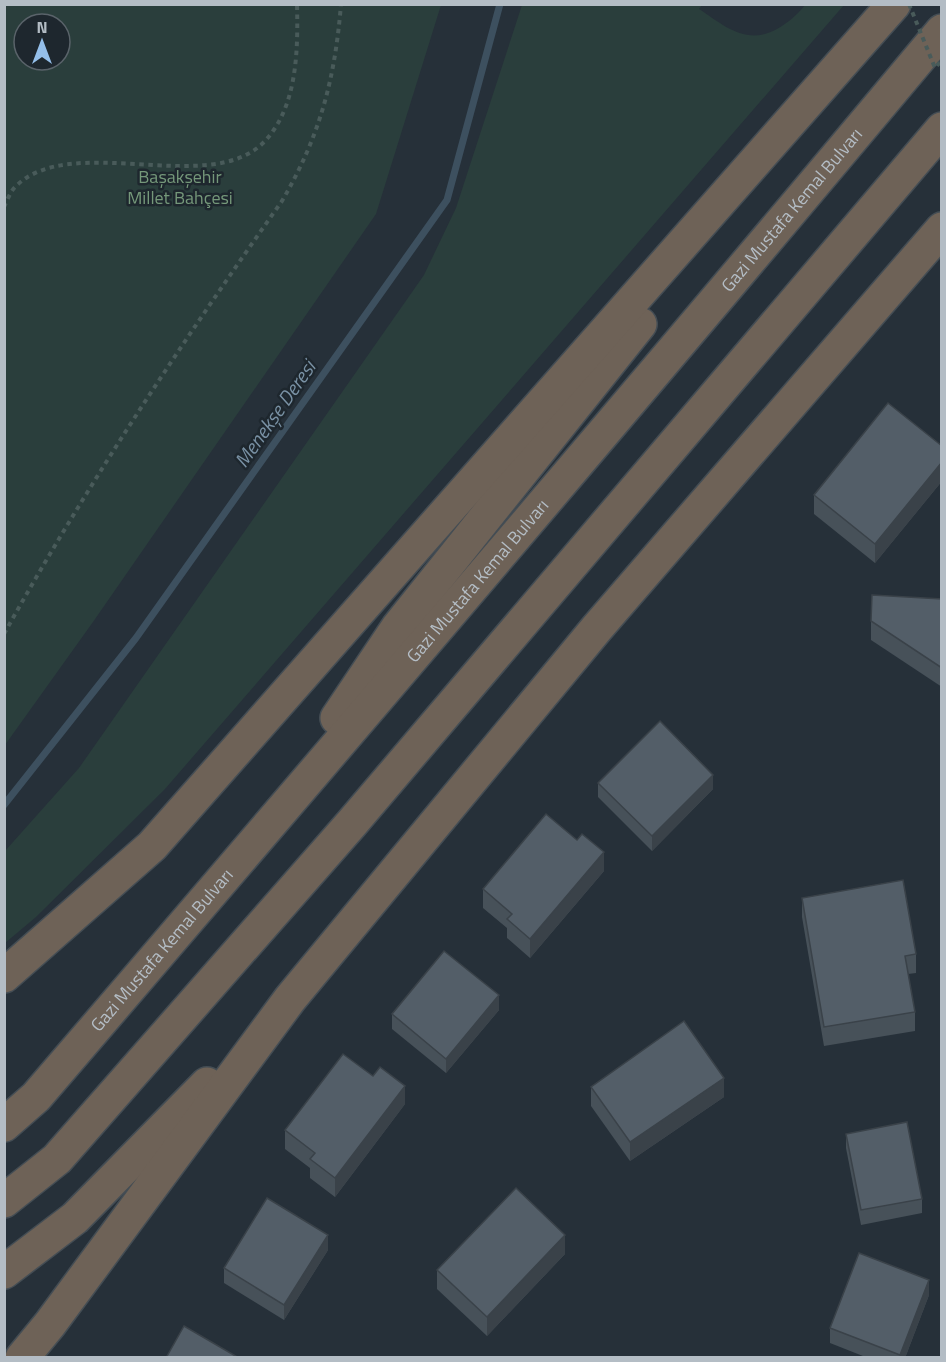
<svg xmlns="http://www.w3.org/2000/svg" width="946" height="1362" viewBox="0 0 946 1362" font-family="'Titillium Web',sans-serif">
	<rect width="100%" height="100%" fill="#263039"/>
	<g fill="#2a3e3c" fill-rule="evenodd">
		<path d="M5,4L441,5L376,214L93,622L5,745ZM24,24H60V60H24Z"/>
		<path d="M522,5H702L699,9C725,26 746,46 777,29C789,22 796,16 805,5H844L165,789L36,917L5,943V851L79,768L424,275L456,208Z"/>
	</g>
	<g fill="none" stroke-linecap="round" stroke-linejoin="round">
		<polyline stroke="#3d505f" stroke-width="7" points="4,805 136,638 447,200 500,4"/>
		<defs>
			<g id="highway">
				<polyline points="337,718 398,627 640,324"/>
				<polyline points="4,976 152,846 894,4"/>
				<path id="s1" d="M4,1125L36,1097C340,743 643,389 942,31"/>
				<polyline points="4,1201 57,1159 352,823 942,129"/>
				<polyline points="4,1272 75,1218 207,1084"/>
				<polyline points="22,1358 50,1324 290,999 597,628 942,229"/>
			</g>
		</defs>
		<use href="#highway" stroke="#444d54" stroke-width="36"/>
		<g stroke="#495b5a" stroke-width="4" stroke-dasharray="4.5 4.5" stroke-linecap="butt">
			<path d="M4,207C7,201 10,192 15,187C70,131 208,197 263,143C298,108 298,49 297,4"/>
			<path d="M4,634C88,483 183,341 282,201C320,136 335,79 341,4"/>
		</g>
		<use href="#highway" stroke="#6e6257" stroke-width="33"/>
		<polyline stroke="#495b5a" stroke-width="4" stroke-dasharray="4.5 4.5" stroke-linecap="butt" points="909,4 935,68 942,60"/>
	</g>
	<g fill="#475159">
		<polygon points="942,446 942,481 875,563 814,514 814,495"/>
		<polygon points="942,599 942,687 871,640 871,621"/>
		<polygon points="598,783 713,789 652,851 598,797"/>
		<polygon points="604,871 530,958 507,938 507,928 483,908 483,889"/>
		<polygon points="802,898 916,954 916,973 908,974 915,1012 915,1031 824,1046 802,917"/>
		<polygon points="499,1010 446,1073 392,1029 392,1014"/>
		<polygon points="591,1087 724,1097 630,1161 591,1106"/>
		<polygon points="405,1104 335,1197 310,1178 310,1168 285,1149 285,1130"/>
		<polygon points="846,1134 922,1199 922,1213 861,1225 846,1148"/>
		<polygon points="328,1250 284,1320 224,1283 224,1268"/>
		<polygon points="565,1254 487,1336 437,1289 437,1270"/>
		<polygon points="929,1295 905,1358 868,1358 830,1343 830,1328"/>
	</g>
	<g fill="#3a4249">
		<polygon points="942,462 942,481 875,563 875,544"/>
		<polygon points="713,775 713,789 652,851 652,836"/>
		<polygon points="604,852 604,871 530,958 530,939"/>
		<polygon points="499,995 499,1010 446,1073 446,1059"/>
		<polygon points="724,1078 724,1097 630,1161 630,1142"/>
		<polygon points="405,1086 405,1104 335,1197 335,1178"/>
		<polygon points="328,1235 328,1250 284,1320 284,1305"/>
		<polygon points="565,1235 565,1254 487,1336 487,1317"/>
		<polygon points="929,1280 929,1295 905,1358 900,1358 900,1355"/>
	</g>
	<g fill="#535e68" stroke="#3a4249" stroke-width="1.5">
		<polygon points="888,403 942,446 942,462 875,544 814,495"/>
		<polygon points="872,595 942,599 942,668 871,621"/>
		<polygon points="660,721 713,775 652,836 598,783"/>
		<polygon points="546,814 577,840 582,834 604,852 530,939 507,919 512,914 483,889"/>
		<polygon points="903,880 916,954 905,956 915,1012 824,1027 802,898"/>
		<polygon points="444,951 499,995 446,1059 392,1014"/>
		<polygon points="684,1021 724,1078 630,1142 591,1087"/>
		<polygon points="343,1054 373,1076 380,1067 405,1086 335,1178 310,1159 315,1153 285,1130"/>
		<polygon points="907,1122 922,1199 861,1210 846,1134"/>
		<polygon points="516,1188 565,1235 487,1317 437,1270"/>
		<polygon points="267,1198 328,1235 284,1305 224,1268"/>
		<polygon points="859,1253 929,1280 900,1355 830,1328"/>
		<polygon points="184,1326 239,1358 166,1358"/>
	</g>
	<g text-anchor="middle" stroke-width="5" stroke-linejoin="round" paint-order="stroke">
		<g font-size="18" fill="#75987a" stroke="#1e272e">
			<text x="180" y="183">Başakşehir<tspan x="180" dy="21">Millet Bahçesi</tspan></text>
		</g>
		<g font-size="18" fill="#b4bdc5" stroke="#1e272e">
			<text dy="6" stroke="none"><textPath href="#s1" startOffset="1208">Gazi Mustafa Kemal Bulvarı</textPath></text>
			<text dy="6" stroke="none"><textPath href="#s1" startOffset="722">Gazi Mustafa Kemal Bulvarı</textPath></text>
			<text dy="6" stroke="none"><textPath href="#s1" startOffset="236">Gazi Mustafa Kemal Bulvarı</textPath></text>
		</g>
		<g font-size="20" font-style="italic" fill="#7991a4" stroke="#1e272e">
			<text transform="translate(275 414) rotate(-55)" y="7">Menekşe Deresi</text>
		</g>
	</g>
	<rect width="946" height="1362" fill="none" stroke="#b4bdc5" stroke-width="12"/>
	<g transform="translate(42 42)"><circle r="28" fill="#1e272e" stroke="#5a636a" stroke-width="1.5"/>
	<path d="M0-4.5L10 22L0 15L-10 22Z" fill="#94bfea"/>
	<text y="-9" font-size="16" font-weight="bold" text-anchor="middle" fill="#b4bdc5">N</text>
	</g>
</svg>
